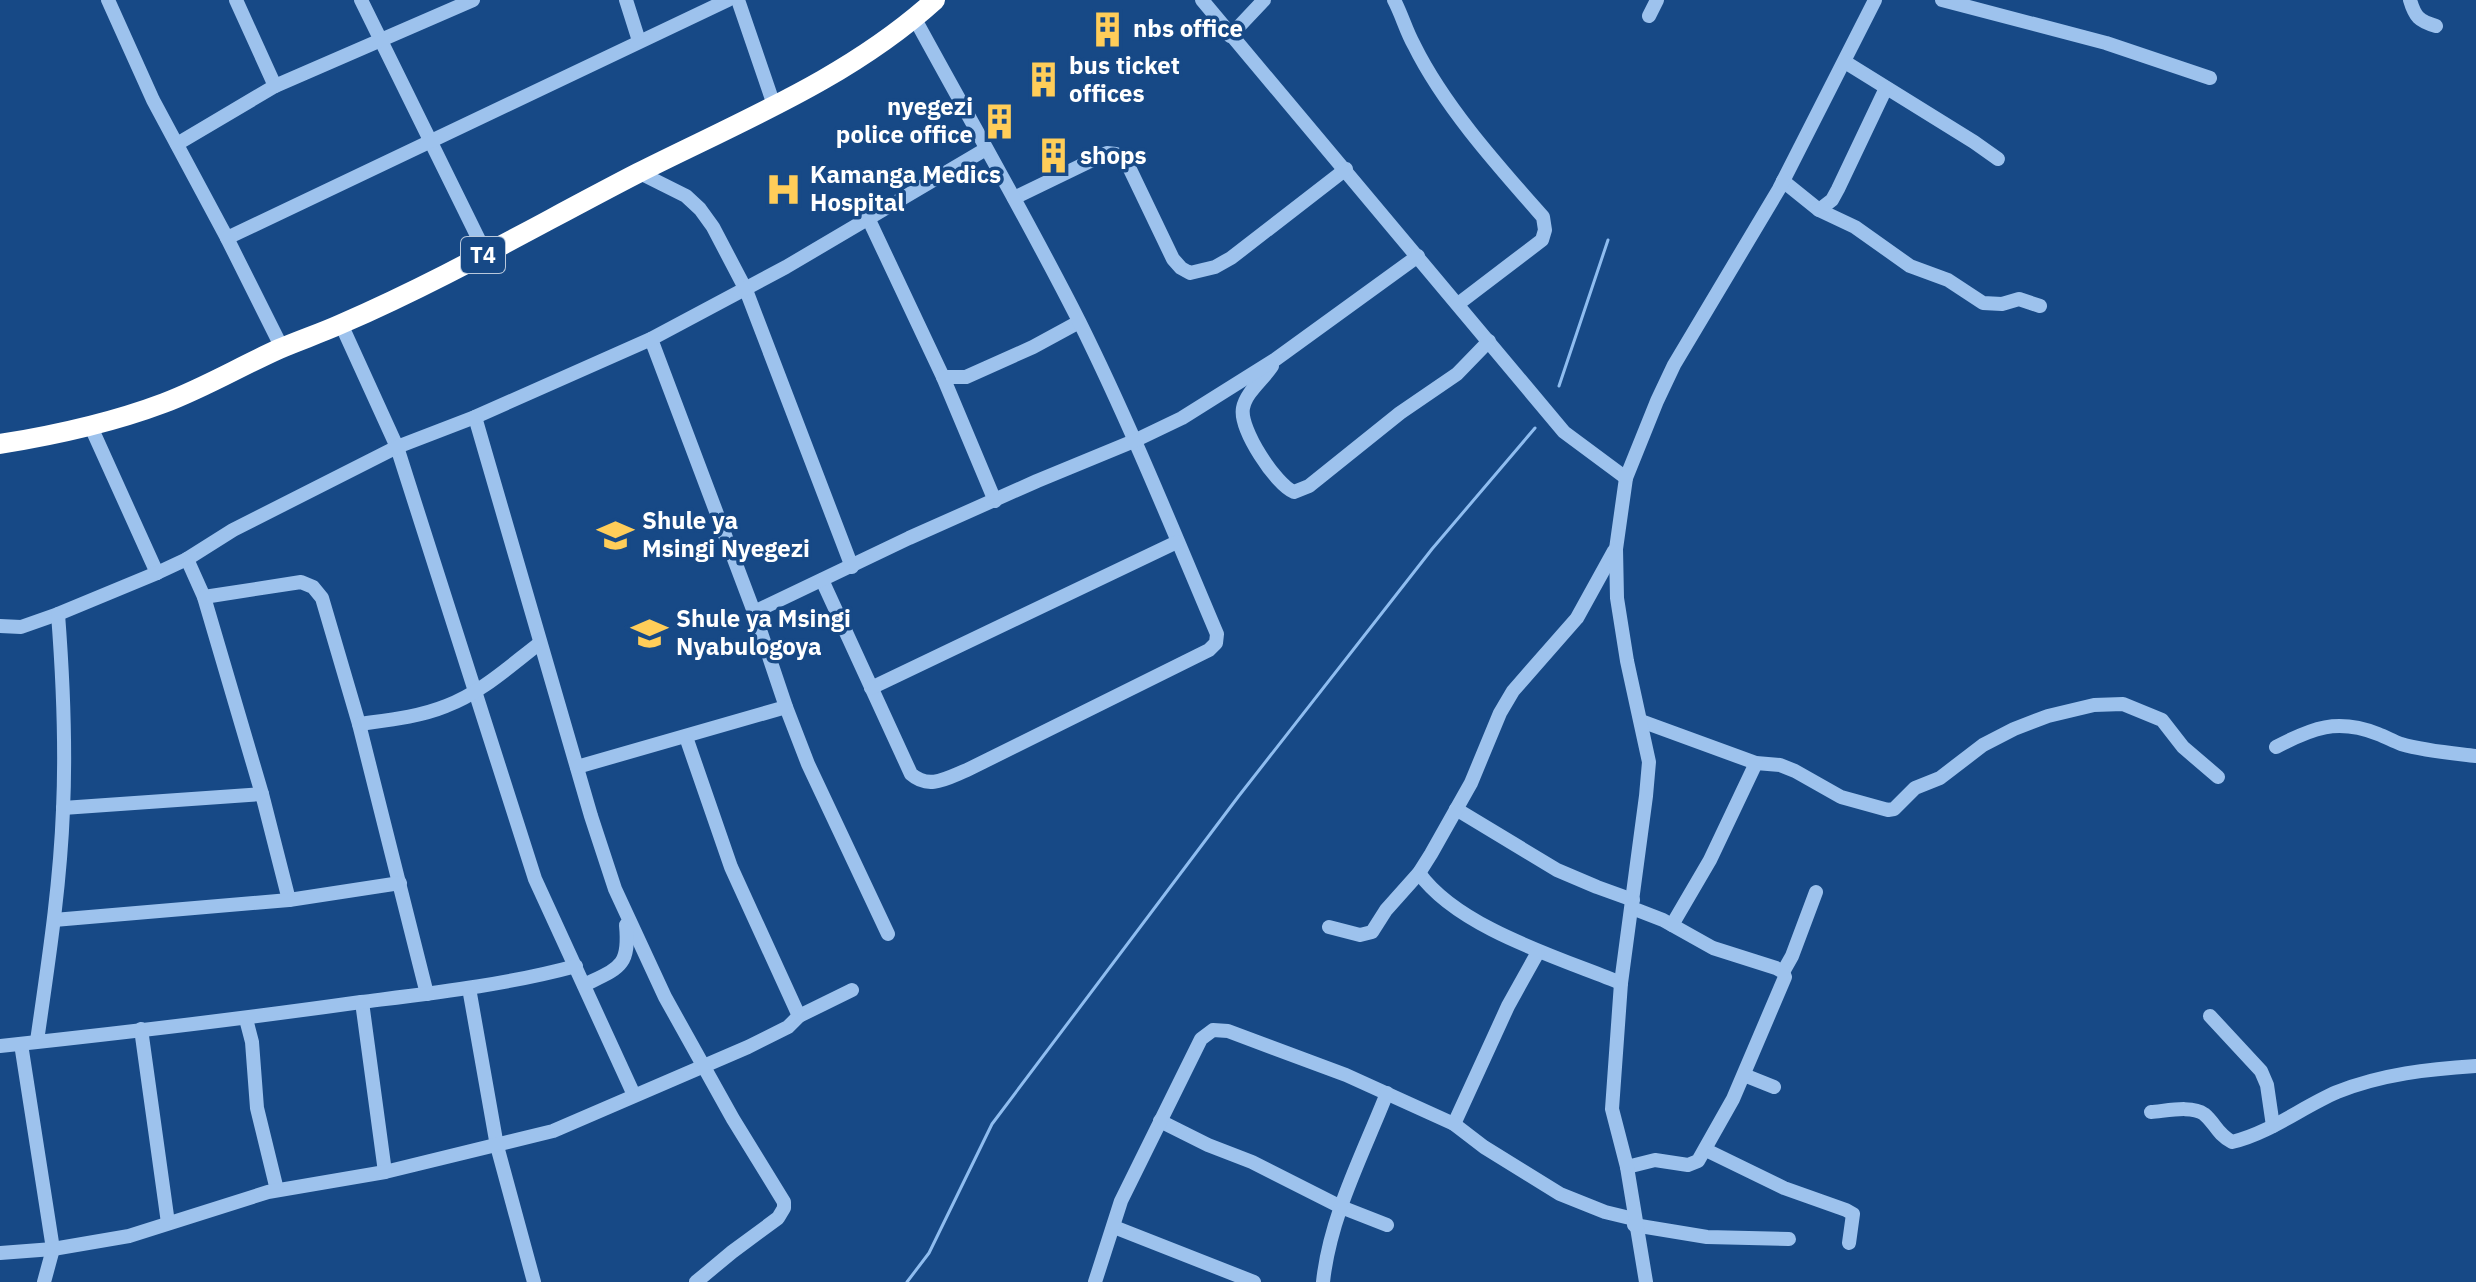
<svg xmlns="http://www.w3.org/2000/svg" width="2476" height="1282" viewBox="0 0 2476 1282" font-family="'IBM Plex Sans',sans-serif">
	<rect width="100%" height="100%" fill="#174986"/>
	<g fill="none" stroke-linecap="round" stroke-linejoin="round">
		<g stroke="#8fbdf0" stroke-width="3">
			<polyline points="1559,386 1608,240"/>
			<polyline points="907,1282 929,1253 992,1124 1238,797 1432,549 1535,428"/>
		</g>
		<g stroke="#9dc2ed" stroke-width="14">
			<polyline points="108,0 153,100 227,238 282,348"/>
			<polyline points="236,0 275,86"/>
			<polyline points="361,0 486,254"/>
			<polyline points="626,0 639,41"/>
			<polyline points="738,0 775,108"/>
			<polyline points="1202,0 1564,432 1626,478"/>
			<path d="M1394,0C1402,15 1406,31 1414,45C1444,106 1498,166 1543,217L1545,230L1542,240L1458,304"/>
			<polyline points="1942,0 2106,43 2210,78"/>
			<path d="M2410,0C2415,17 2419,21 2436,26"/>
			<polyline points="1649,16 1657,0"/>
			<polyline points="1230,36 1264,0"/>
			<polyline points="1845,62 1974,142 1998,159"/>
			<polyline points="177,144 275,86 473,0"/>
			<polyline points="640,173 686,196 700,209 713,227 746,290 852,567"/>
			<polyline points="1783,181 1819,210 1855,227 1910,266 1948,280 1983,303 2002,304 2019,299 2040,306"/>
			<polyline points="1014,198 1107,153 1116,154 1127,163 1173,259 1181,268 1190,273 1215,267 1231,258 1346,169"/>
			<polyline points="1819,210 1832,200 1838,189 1886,88"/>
			<polyline points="869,220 943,377 995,501"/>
			<polyline points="227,238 728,0"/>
			<polyline points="341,324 397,447 535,879 634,1095"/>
			<polyline points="651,339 754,612 786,707 808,764 888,934"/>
			<path d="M1272,366C1263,380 1246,392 1243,408C1239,429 1276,485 1294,492L1309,486L1400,413L1457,374L1489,341"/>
			<polyline points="943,377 966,377 1033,347 1079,322"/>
			<polyline points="475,417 591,816 615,889 665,997 733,1119 784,1202 784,1208 778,1218 732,1252 696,1282"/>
			<polyline points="91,427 157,573"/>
			<polyline points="187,559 204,597 262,794 289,900"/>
			<path d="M822,580L911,774C929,790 947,778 967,770L1209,650L1216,643L1217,634C1173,530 1130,424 1080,323C1028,220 970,120 915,19"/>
			<polyline points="204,597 301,582 313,587 322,598 359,724 427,994"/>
			<polyline points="754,612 909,538 1037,481 1134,441 1182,418 1276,359 1418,256"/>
			<polyline points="0,626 21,627 58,614 157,573 187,559 233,530 397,447 475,417 651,339 786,267 986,149"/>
			<polyline points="871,688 1177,542"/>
			<polyline points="1641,721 1756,763 1780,765 1795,771 1841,797 1888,810 1894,809 1915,788 1940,778 1983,745 2014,729 2048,716 2094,705 2123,704 2162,720 2183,747 2218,777"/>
			<path d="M359,724C388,720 419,717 446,706C481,693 511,665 540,643"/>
			<polyline points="686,737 731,867 799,1016"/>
			<path d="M2276,747C2312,728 2337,718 2378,734C2386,737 2393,741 2401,744C2425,751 2451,753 2476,756"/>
			<polyline points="577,767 786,707"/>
			<polyline points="63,808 262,794"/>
			<polyline points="1456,809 1557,870 1597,887 1633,900"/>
			<path d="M1419,873C1458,928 1560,958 1621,983"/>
			<polyline points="54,920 289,900 400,883"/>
			<polyline points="1672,925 1710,860 1756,763"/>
			<polyline points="1329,927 1360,935 1372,932 1386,910 1419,873 1431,854 1471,783 1500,713 1513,691 1577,618 1614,551"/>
			<polyline points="1783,972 1792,956 1816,892"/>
			<path d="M584,985C619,968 630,967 626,925"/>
			<polyline points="469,988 497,1146 534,1282"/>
			<polyline points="362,1002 385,1172"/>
			<polyline points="2210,1016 2261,1071 2267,1085 2273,1126"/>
			<polyline points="246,1019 252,1042 257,1108 277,1190"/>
			<polyline points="141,1029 168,1223"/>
			<path d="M37,1041C48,964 60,888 63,810C66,745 63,679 58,614"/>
			<polyline points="21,1044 53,1249 44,1282"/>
			<path d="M0,1046C121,1033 241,1019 361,1002C433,993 506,985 576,966"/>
			<polyline points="1744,1075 1774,1087"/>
			<path d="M2151,1112C2166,1111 2192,1105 2204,1114C2216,1124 2216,1133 2232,1142C2270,1133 2302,1107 2337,1092C2382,1074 2429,1069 2476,1066"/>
			<polyline points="1160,1121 1208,1145 1252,1162 1341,1207 1387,1225"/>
			<polyline points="1454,1124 1508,1006 1538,952"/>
			<polyline points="1706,1150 1784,1188 1846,1210 1853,1214 1849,1243"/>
			<polyline points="1627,1167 1655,1160 1688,1165 1698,1161 1733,1099 1785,977 1783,972 1776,968 1713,948 1663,920 1632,908"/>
			<polyline points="1634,1225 1707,1237 1789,1239"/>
			<polyline points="1114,1227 1254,1282"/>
			<polyline points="0,1253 53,1249 129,1236 268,1192 385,1172 553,1131 748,1047 788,1027 799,1016 852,990"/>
			<polyline points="1095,1282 1121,1201 1201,1039 1213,1030 1228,1031 1346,1075 1454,1124 1484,1147 1560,1194 1605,1212 1634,1219"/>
			<path d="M1323,1282C1330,1216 1363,1154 1387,1093"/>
			<polyline points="1646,1282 1627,1167 1612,1109 1621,983 1646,796 1649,762 1627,661 1617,598 1616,549 1626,478 1657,401 1674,365 1779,189 1875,0"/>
		</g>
		<path stroke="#fff" stroke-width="20" d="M0,444C56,435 111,423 164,403C204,388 241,366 279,349C300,340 321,333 341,324C443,280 539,224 638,173C741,121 849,78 935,0"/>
	</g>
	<defs>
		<symbol id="building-bare" viewBox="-9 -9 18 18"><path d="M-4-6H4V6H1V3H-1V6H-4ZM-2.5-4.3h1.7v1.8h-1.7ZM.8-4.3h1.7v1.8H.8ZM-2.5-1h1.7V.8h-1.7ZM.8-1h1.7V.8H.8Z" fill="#ffcd59" stroke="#174986" stroke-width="2.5" paint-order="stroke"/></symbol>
		<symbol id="hospital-bare" viewBox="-9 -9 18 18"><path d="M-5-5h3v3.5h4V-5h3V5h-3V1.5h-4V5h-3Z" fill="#ffcd59" stroke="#174986" stroke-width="2.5" paint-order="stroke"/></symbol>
		<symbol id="school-bare" viewBox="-9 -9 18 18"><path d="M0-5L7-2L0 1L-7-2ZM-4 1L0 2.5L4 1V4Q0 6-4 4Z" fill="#ffcd59" stroke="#174986" stroke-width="2.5" paint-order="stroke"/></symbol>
	</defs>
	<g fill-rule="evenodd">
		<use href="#building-bare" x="1082" y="4" width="51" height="51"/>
		<use href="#building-bare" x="1018" y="54" width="51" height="51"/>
		<use href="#building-bare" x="974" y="96" width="51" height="51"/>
		<use href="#building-bare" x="1028" y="130" width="51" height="51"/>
		<use href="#hospital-bare" x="758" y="164" width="51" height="51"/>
		<use href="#school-bare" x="590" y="510" width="51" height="51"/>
		<use href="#school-bare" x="624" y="608" width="51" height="51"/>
	</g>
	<g text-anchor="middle" stroke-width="7" stroke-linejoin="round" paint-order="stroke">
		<rect fill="#174986" stroke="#b9c8db" stroke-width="2" x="461" y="237" width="44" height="36" rx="6"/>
		<g font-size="22" font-weight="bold" fill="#fff">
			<text x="483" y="263">T4</text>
		</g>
		<g font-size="24" font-weight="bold" fill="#fff" stroke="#174986" text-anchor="start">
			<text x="1133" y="37">nbs office</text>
			<text x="1069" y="74">bus ticket<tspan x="1069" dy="28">offices</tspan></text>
			<text x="973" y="115" text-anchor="end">nyegezi<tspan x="973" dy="28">police office</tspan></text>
			<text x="1080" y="164">shops</text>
			<text x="810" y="183">Kamanga Medics<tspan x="810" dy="28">Hospital</tspan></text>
			<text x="642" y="529">Shule ya<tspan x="642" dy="28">Msingi Nyegezi</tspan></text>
			<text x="676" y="627">Shule ya Msingi<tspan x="676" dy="28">Nyabulogoya</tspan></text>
		</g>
	</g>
</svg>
